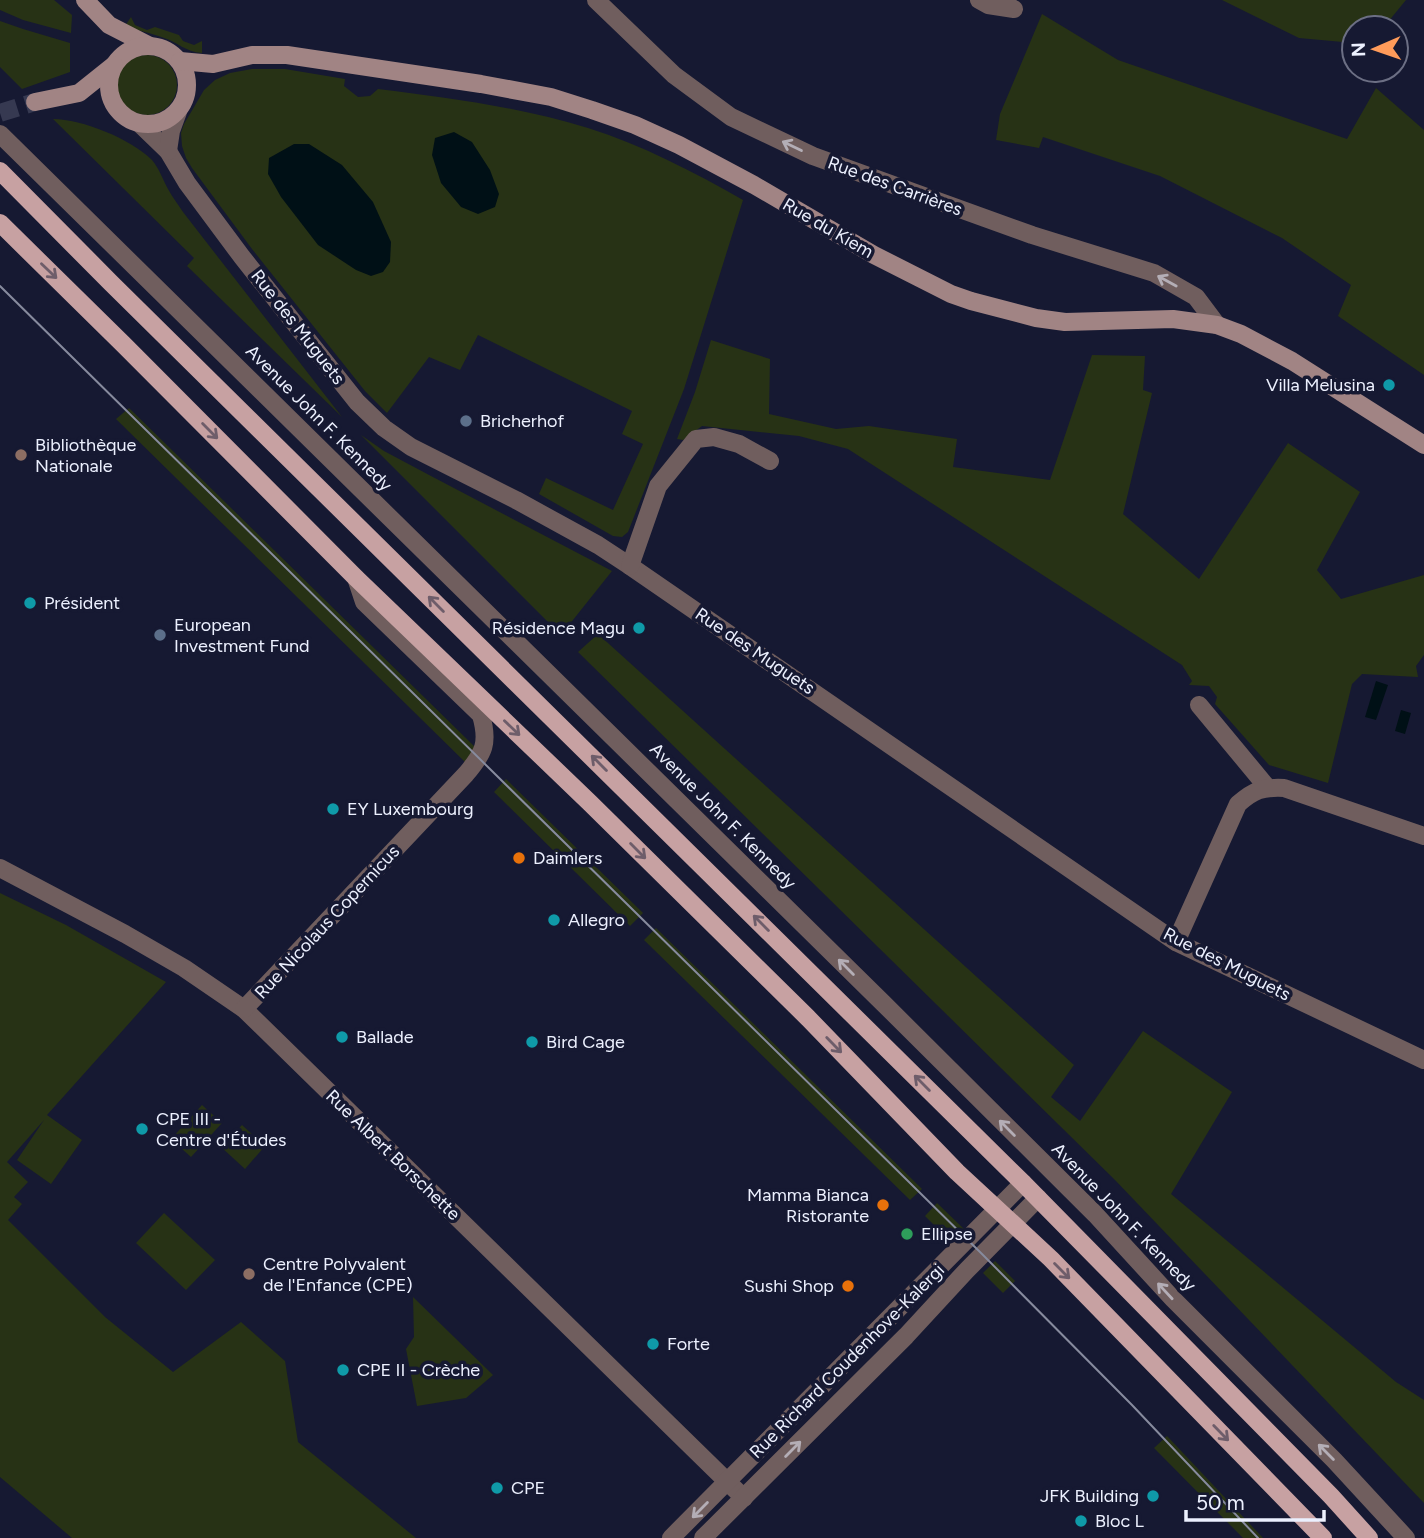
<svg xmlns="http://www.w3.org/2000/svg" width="1424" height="1538" viewBox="0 0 1424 1538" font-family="Figtree,sans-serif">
	<rect width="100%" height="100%" fill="#161932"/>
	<g fill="#273215">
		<polygon points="0,0 54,0 72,15 71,33 23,20 0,10"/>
		<polygon points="1222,0 1406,0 1383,28 1354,28 1354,43 1299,38"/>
		<polygon points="1042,14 1118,60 1347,139 1376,88 1424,130 1424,375 1338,316 1351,285 1282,238 1160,176 1043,137 1039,148 996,140 1000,114"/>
		<path d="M131,17L135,25L147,30L155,27L179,35L183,41L194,45L202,41V53C185,52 178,42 164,38C151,33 139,31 125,26Z"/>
		<polygon points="0,21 23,29 70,43 70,72 22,89 0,67"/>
		<circle cx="147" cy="85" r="30"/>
		<path d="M252,69H285L345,79L344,86L358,97L370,96L378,89C449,98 520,107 588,128C642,145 694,172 743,200L684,389L628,532L622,537L613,536L539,494L546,478L613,510L643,444L622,434L632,411L478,335L460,370L429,357L387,413L365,391L252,249L192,168L186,158L182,146L181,133L184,124L204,90L215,80L230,73Z"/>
		<path d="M53,119C82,119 131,139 152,160C159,168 163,180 168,189C172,197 178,204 183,212L342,417L187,266L194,258Z"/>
		<polygon points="711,340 770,359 769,414 836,429 869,426 957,439 953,467 1050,480 1092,355 1145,356 1143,390 1152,393 1123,514 1199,579 1288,443 1360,492 1317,570 1341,599 1424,575 1424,655 1416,666 1418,677 1362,674 1352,684 1328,783 1269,765 1215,704 1217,697 1209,686 1189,685 1192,681 1182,665 848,449 799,436 702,426 683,440 677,439 695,392"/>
		<polygon points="129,408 476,748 467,764 116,419"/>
		<polygon points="361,435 384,451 431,476 612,571 561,635"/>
		<polygon points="598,634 1074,1065 1051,1097 1080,1121 1143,1031 1232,1092 1171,1194 1396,1382 1424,1400 1424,1503 1115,1180 578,652"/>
		<polygon points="506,779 643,913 630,926 494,792"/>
		<polygon points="0,893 66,925 166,982 47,1115 82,1140 51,1184 17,1160 44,1120 7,1162 28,1182 14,1197 22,1204 8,1220 105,1317 173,1372 241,1322 285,1361 298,1442 416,1538 72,1538 0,1477"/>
		<polygon points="656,928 922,1189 910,1200 644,940"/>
		<polygon points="202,1105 222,1123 191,1157 171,1139"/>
		<polygon points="242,1125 265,1146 245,1169 221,1147"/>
		<polygon points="937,1203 966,1231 952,1243 925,1216"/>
		<polygon points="164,1213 215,1260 186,1290 136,1243"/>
		<polygon points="995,1261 1015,1281 1003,1293 983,1273"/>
		<polygon points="413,1297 493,1375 466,1398 417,1406 406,1349 414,1337"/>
		<polygon points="1167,1436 1263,1538 1243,1538 1154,1448"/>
	</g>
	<g fill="#001016">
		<polygon points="454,132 472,142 490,170 499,194 495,207 478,214 461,207 441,183 432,155 435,138"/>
		<polygon points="294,144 309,144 342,165 373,202 391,242 390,262 383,272 371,276 356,270 318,245 281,197 268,174 269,158"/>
		<polygon points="1376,681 1388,685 1376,720 1365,717"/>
		<polygon points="1401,710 1411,713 1405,734 1395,731"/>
	</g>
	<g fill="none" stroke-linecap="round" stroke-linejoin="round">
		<polyline stroke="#363951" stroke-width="18" stroke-dasharray="18 9" stroke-linecap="butt" points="0,113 35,102"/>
		<g stroke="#705e5e" stroke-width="18">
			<polyline points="596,0 674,75 731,117 813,156 1032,235 1154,273 1196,297 1217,325"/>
			<polyline points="979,0 988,5 1014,9"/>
			<polyline points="139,123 168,151 187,183 242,257 357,402 384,428 411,447 516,500 598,545 630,566 1176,942 1424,1060"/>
			<polyline points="0,134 883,1003 1095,1214 1173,1299 1334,1460 1406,1538"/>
			<polyline points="168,151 171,131 178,112"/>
			<polyline points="630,566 658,486 696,439 714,437 739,444 770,461"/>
			<polyline points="1199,705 1267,787"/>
			<polyline points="0,868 125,934 184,968 244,1009 744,1498"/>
			<path d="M1176,942L1238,804C1254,790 1262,787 1284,788L1424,836"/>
			<path d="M244,1009L466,774C484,753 489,743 481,715L364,602L356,578"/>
		</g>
		<g stroke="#705e5e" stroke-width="18">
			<polyline points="671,1538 1023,1183"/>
			<polyline points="703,1538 906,1336 967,1270 1038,1198"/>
		</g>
		<g stroke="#a18484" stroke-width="18">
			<polyline points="85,0 109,25 148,45"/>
			<circle cx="148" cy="85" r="39"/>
			<polyline points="180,61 213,64 252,55 287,55 481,84 551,97 592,110 635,125 679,145 754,185 874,255 951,294 971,301 1036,318 1065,322 1173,319 1217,325 1241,334 1292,361 1424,445"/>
			<polyline points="35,102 79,93 114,65"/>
		</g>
		<g stroke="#c7a1a2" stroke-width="18">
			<polyline points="0,171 111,283 1023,1183 1331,1496 1369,1538"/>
			<polyline points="0,223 123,344 356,578 590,803 808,1018 957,1172 1051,1259 1323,1538"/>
		</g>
		<polyline stroke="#878b9e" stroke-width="2" points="0,286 982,1254 1132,1405 1258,1538"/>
	</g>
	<defs><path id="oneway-shaft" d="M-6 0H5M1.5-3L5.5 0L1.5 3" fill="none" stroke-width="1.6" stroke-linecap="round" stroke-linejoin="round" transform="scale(1.75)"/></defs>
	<g stroke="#b4aeb6">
		<use href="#oneway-shaft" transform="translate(792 146) rotate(-154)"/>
		<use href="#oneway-shaft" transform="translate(1167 281) rotate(-151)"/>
		<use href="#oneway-shaft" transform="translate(846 967) rotate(-135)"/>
		<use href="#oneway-shaft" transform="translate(1007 1128) rotate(-135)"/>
		<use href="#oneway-shaft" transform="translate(1165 1291) rotate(-133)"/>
		<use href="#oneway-shaft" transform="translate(793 1449) rotate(-45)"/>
		<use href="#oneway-shaft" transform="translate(1326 1452) rotate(-135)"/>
		<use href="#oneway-shaft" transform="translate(700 1510) rotate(135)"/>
	</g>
	<g stroke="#6e5d6a">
		<use href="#oneway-shaft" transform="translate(49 271) rotate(44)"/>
		<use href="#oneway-shaft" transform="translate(210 431) rotate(45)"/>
		<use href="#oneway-shaft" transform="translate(436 604) rotate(-135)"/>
		<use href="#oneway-shaft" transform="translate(512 728) rotate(44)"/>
		<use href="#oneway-shaft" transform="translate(599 763) rotate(-135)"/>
		<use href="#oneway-shaft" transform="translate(638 851) rotate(45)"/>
		<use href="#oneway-shaft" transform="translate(761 923) rotate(-135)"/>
		<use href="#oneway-shaft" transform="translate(834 1045) rotate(46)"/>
		<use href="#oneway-shaft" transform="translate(922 1083) rotate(-135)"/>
		<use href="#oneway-shaft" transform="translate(1062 1271) rotate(45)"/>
		<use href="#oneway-shaft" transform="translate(1221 1433) rotate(46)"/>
	</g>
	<g fill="#0f9aa8" stroke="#161932" stroke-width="2.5">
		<circle cx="1389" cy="385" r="7"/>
		<circle cx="30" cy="603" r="7"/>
		<circle cx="639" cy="628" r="7"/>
		<circle cx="333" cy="809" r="7"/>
		<circle cx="554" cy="920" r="7"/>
		<circle cx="342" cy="1037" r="7"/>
		<circle cx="532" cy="1042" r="7"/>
		<circle cx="142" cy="1129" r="7"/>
		<circle cx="653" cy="1344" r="7"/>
		<circle cx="343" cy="1370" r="7"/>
		<circle cx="497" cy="1488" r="7"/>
		<circle cx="1153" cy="1496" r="7"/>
		<circle cx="1081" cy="1521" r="7"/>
	</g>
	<g fill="#5c6f8a" stroke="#161932" stroke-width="2.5">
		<circle cx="466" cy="421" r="7"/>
		<circle cx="160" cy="635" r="7"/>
	</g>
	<g fill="#8d6e63" stroke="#161932" stroke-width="2.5">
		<circle cx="21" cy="455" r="7"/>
		<circle cx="249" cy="1274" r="7"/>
	</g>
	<g fill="#e8710a" stroke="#161932" stroke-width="2.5">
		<circle cx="519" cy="858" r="7"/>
		<circle cx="883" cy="1205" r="7"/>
		<circle cx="848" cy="1286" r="7"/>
	</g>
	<circle fill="#2e9e5b" stroke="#161932" stroke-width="2.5" cx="907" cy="1234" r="7"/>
	<g text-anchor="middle" stroke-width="7" stroke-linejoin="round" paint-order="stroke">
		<g font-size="18" fill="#ecf0fe" stroke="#161932">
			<text transform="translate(895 186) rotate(20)" y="6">Rue des Carrières</text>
			<text transform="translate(828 228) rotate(30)" y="6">Rue du Kiem</text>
			<text transform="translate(298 327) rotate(52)" y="6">Rue des Muguets</text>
			<text transform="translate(319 418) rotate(45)" y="6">Avenue John F. Kennedy</text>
			<text transform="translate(755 651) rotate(34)" y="6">Rue des Muguets</text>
			<text transform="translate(723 816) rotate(45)" y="6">Avenue John F. Kennedy</text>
			<text transform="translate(327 922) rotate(-47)" y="6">Rue Nicolaus Copernicus</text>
			<text transform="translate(1227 964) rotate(27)" y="6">Rue des Muguets</text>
			<text transform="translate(393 1155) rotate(44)" y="6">Rue Albert Borschette</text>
			<text transform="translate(1124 1217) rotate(46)" y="6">Avenue John F. Kennedy</text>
			<text transform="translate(847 1361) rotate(-45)" y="6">Rue Richard Coudenhove-Kalergi</text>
		</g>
		<g font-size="18" fill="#ecf0fe" stroke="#161932" text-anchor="start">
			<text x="1375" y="391" text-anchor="end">Villa Melusina</text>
			<text x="480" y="427">Bricherhof</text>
			<text x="35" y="451">Bibliothèque<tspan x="35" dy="21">Nationale</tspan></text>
			<text x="44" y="609">Président</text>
			<text x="174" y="631">European<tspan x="174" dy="21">Investment Fund</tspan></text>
			<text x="625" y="634" text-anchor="end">Résidence Magu</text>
			<text x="347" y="815">EY Luxembourg</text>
			<text x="533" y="864">Daimlers</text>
			<text x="568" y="926">Allegro</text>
			<text x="356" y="1043">Ballade</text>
			<text x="546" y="1048">Bird Cage</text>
			<text x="156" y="1125">CPE III -<tspan x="156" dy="21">Centre d'Études</tspan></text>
			<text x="869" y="1201" text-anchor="end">Mamma Bianca<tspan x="869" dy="21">Ristorante</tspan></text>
			<text x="921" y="1240">Ellipse</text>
			<text x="263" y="1270">Centre Polyvalent<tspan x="263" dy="21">de l'Enfance (CPE)</tspan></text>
			<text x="834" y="1292" text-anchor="end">Sushi Shop</text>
			<text x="667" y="1350">Forte</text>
			<text x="357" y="1376">CPE II - Crèche</text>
			<text x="511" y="1494">CPE</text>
			<text x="1139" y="1502" text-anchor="end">JFK Building</text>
			<text x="1095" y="1527">Bloc L</text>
		</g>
	</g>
	<g transform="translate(1375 49) rotate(268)"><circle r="33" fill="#161932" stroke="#6c6f84" stroke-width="2"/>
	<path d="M0-5L12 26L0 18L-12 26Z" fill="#ff9b5a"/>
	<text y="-10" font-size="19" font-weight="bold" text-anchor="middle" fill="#ecf0fe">N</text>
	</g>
	<path d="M1186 1510v10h138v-10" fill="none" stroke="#ecf0fe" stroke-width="3.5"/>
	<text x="1196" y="1510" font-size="21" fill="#ecf0fe" stroke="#161932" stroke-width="5" paint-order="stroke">50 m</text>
</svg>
